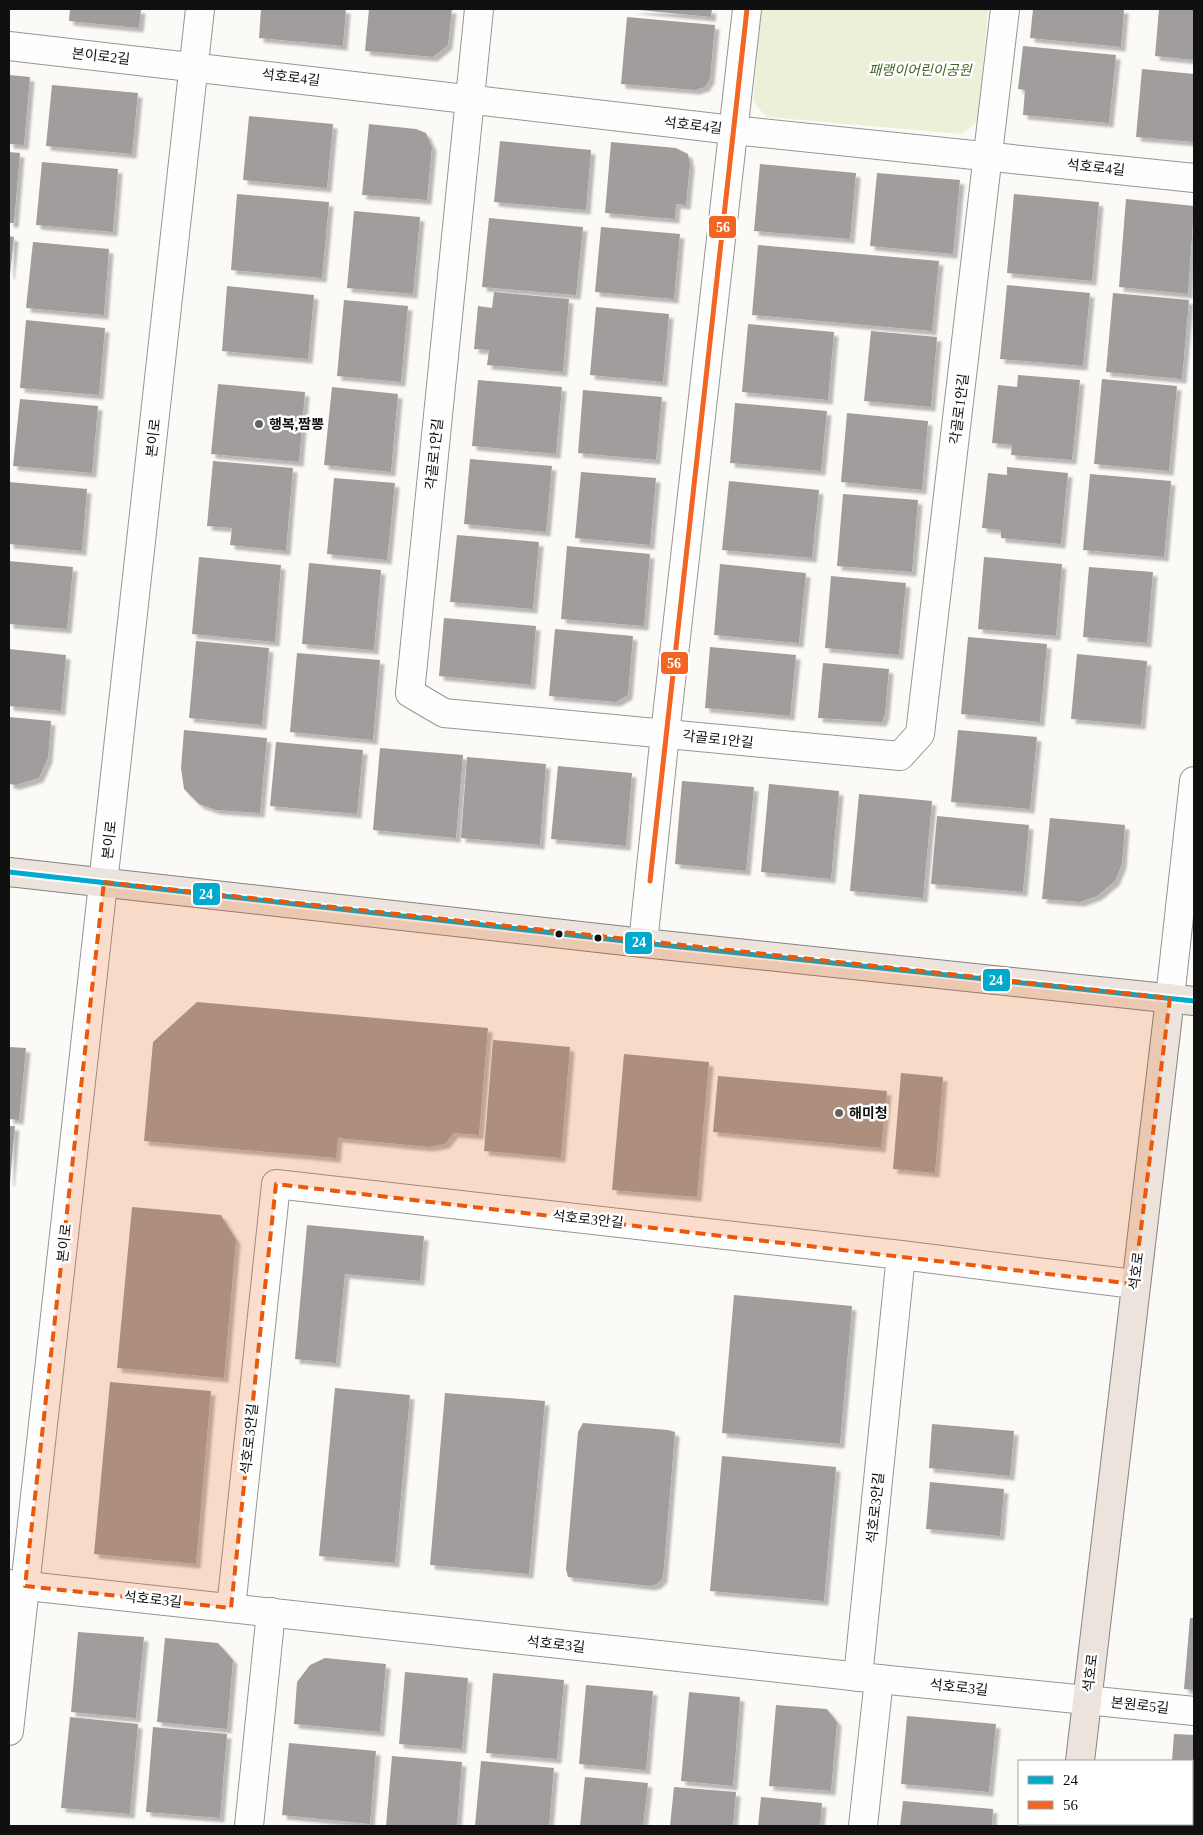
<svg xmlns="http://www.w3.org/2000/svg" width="1203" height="1835" viewBox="0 0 1203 1835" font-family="'Times New Roman','Noto Sans KR',serif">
	<defs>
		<filter id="shadow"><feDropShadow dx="4.5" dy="4.5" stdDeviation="1" flood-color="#0004"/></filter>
	</defs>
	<rect width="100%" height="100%" fill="#fcfaf7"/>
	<polygon fill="#ecf0d8" points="761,9 988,9 978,121 962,134 766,117 753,101"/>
	<g fill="#a09d9c" filter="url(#shadow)">
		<polygon points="70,9 141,9 139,28 69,21"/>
		<polygon points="261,9 346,9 343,46 259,38"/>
		<polygon points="369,9 452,9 448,45 433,57 365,51"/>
		<polygon points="629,9 712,9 711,17"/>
		<polygon points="1033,9 1124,9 1121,47 1030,38"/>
		<polygon points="1159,9 1194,9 1194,60 1155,56"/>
		<polygon points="627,17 715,25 710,79 705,87 695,90 621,84"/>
		<polygon points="1023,46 1116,55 1109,123 1023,115 1025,90 1018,89"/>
		<polygon points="1142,69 1194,74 1194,142 1136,137"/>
		<polygon points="9,75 30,77 24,145 9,144"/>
		<polygon points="52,85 138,93 132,154 46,146"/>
		<polygon points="249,116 333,124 327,188 243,180"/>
		<polygon points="369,124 416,129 426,133 432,147 427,200 362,195"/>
		<polygon points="500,141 591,150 586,210 494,202"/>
		<polygon points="611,142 676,148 688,154 690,165 686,205 676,204 675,219 605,213"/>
		<polygon points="9,152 20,153 14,223 9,223"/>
		<polygon points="42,162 118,169 113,232 36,225"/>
		<polygon points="760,164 856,173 850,239 754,231"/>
		<polygon points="877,173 960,180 953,254 870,246"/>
		<polygon points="237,194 329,202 322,278 231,270"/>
		<polygon points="1014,194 1099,202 1092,281 1007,273"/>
		<polygon points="1126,199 1194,206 1188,294 1119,287"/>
		<polygon points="354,211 420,217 413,294 347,288"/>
		<polygon points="489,218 583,227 576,295 482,287"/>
		<polygon points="601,227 680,234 674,299 595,292"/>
		<polygon points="9,236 14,237 10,275 9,275"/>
		<polygon points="33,242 109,249 104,315 26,308"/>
		<polygon points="758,245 939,261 932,331 752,315"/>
		<polygon points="1007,285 1090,293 1083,366 1000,359"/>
		<polygon points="227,286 314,295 308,359 222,351"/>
		<polygon points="494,292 569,299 563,372 487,365 489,350 474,349 478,306 492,308"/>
		<polygon points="1113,293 1189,300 1182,379 1106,372"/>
		<polygon points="344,300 408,306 401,382 337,376"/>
		<polygon points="596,307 669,314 663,382 590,375"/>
		<polygon points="26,320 105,328 99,395 20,388"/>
		<polygon points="748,324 834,332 828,400 742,392"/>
		<polygon points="871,331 937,337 931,407 864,401"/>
		<polygon points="1018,375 1080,380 1072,460 1011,455 1012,445 992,443 998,385 1017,387"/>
		<polygon points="1102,379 1177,386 1169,471 1094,464"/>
		<polygon points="478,380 562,387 556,454 472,446"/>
		<polygon points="218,384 305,392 299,462 211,454"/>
		<polygon points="332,387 398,394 391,472 324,465"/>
		<polygon points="583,390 662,397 656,460 578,453"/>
		<polygon points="20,399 98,406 92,473 13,466"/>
		<polygon points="735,403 827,411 821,471 730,463"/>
		<polygon points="847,413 928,421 922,490 841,482"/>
		<polygon points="470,459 552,466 546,532 464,524"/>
		<polygon points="213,461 293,468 286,551 230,545 232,528 207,526"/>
		<polygon points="1007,467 1068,473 1061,544 1001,538 1001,530 982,528 988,473 1007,475"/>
		<polygon points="581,472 656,478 650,545 575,538"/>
		<polygon points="1090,474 1171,481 1164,557 1083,550"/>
		<polygon points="334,478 395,483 387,560 327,554"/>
		<polygon points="729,481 819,490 812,558 722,550"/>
		<polygon points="9,482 87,489 82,551 9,544"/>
		<polygon points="843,494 918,500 912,572 837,566"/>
		<polygon points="457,535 539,542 533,609 450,602"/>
		<polygon points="567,546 650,554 644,626 561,619"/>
		<polygon points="199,557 281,565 275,642 192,634"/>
		<polygon points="984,557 1062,564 1056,636 978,629"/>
		<polygon points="9,561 73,567 67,629 9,624"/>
		<polygon points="309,563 381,570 374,650 302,644"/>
		<polygon points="720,564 806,573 799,643 714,635"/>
		<polygon points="1089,567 1153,572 1147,643 1083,637"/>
		<polygon points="831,576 906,583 899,655 825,648"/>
		<polygon points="444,618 536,626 531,685 439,676"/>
		<polygon points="555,629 633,636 628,695 616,702 549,696"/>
		<polygon points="968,637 1047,644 1040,722 961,714"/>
		<polygon points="196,641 269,648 262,725 189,718"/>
		<polygon points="710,647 796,655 790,716 705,708"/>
		<polygon points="9,649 66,655 61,711 9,706"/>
		<polygon points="297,653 380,660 373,740 290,732"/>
		<polygon points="1077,654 1147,661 1141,725 1071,719"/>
		<polygon points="823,663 889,669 885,714 882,722 818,718"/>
		<polygon points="9,717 51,721 48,758 39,778 16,785 9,784"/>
		<polygon points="184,730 267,738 260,813 216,810 199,804 184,789 181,768"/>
		<polygon points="958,730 1037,737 1030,809 951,802"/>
		<polygon points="276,742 363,750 357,814 270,806"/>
		<polygon points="380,748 463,755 456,838 373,830"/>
		<polygon points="467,757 546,764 540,845 461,838"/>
		<polygon points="558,766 632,773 626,846 551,839"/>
		<polygon points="682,781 754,787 746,871 675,864"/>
		<polygon points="769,784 839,791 831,879 761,872"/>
		<polygon points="859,794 932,801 923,898 850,891"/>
		<polygon points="937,816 1029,825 1023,892 931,884"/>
		<polygon points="1050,818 1125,825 1122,864 1115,881 1097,896 1080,902 1042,899"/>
		<polygon points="197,1002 488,1028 479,1135 454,1133 445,1144 428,1147 338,1138 336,1158 144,1141 153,1042"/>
		<polygon points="493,1040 570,1047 561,1158 484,1151"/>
		<polygon points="9,1047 26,1048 19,1120 9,1119"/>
		<polygon points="624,1054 709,1062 697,1197 612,1190"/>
		<polygon points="901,1073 943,1077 935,1173 893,1169"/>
		<polygon points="718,1076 887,1091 881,1148 713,1132"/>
		<polygon points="9,1126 15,1126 10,1182 9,1182"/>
		<polygon points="132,1207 221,1215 236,1240 224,1378 117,1368"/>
		<polygon points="307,1225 424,1236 420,1281 345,1274 336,1363 295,1359"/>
		<polygon points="734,1295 852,1306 840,1444 722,1433"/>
		<polygon points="110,1382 211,1391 196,1564 94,1554"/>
		<polygon points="335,1388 410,1395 395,1563 319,1556"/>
		<polygon points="445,1393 545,1401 529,1574 430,1565"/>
		<polygon points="583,1423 668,1430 675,1432 663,1578 657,1584 651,1586 568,1577 566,1569 578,1432"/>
		<polygon points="932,1424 1014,1431 1010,1476 929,1468"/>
		<polygon points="722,1456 836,1467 824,1601 710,1591"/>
		<polygon points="930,1482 1004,1489 1000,1536 926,1529"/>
		<polygon points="1190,1618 1194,1618 1194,1690 1184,1689"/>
		<polygon points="78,1632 144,1637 136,1718 71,1712"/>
		<polygon points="165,1638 218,1643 233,1660 227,1729 157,1722"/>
		<polygon points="325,1658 386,1664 380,1732 294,1724 297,1682 310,1665"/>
		<polygon points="405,1672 468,1678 462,1749 399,1744"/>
		<polygon points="493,1673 564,1680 557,1759 486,1753"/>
		<polygon points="586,1685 653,1691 646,1770 579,1764"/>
		<polygon points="689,1692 740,1697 733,1786 681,1781"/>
		<polygon points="776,1705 827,1709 837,1722 831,1791 769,1786"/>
		<polygon points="907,1716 996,1724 989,1792 901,1784"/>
		<polygon points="70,1717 138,1724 130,1814 61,1808"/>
		<polygon points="153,1727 227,1734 220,1818 146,1812"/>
		<polygon points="1174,1734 1194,1735 1194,1806 1192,1805 1192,1761 1172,1761"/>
		<polygon points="289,1743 376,1751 370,1824 282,1815"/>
		<polygon points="392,1756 462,1762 457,1826 386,1826"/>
		<polygon points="481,1761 554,1768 549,1826 475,1826"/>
		<polygon points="585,1777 648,1783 643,1826 580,1826"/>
		<polygon points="674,1787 736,1792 733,1826 670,1826"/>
		<polygon points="761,1797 822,1803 820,1826 758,1826"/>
		<polygon points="903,1801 993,1809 992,1826 900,1826"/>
		<polygon points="1192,1813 1194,1813 1194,1826 1162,1826 1163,1824 1192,1824"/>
	</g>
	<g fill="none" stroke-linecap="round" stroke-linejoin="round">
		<defs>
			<g id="minor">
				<polyline points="479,9 410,693 444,713 900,756 920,734 1005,9"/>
				<polyline points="9,46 733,130 1194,178"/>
				<polyline points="643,943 665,734 747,9"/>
				<polyline points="1170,998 1194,781"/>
				<polyline points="901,1255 1134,1284"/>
				<polyline points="9,1584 879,1679 1194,1711"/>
				<polyline points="231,1608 276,1184 901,1255 858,1677"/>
				<polyline points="9,1731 200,9"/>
				<polyline points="249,1826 271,1612"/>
				<polyline points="863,1826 879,1679"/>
			</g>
			<g id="major">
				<polyline points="9,872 643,943 1194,1001"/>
				<polyline points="1080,1761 1170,998"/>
				<polyline points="1073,1826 1073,1824"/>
			</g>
		</defs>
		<use href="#minor" stroke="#969594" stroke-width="30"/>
		<use href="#major" stroke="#848381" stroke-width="30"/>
		<use href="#minor" stroke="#fffefe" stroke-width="28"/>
		<use href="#major" stroke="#ece4dc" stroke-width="28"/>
		<defs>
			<polyline id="bus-1" points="9,872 643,943 1194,1001"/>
			<polyline id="bus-2" points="650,881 747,9"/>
		</defs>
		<use href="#bus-1" stroke="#fff" stroke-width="9"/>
		<use href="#bus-2" stroke="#fff" stroke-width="9"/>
		<use href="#bus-1" stroke="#00a9ce" stroke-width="5"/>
		<use href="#bus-2" stroke="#f26522" stroke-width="5"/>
	</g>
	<path fill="#e8590c" fill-opacity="0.2" stroke="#e8590c" stroke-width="4" stroke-dasharray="10 6" stroke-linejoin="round" d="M104,882L1170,998L1134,1284L276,1184L231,1608L25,1586Z"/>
	<g fill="#636261" stroke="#fff" stroke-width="2">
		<circle cx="259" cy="424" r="5"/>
		<circle cx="839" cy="1113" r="5"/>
	</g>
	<g fill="#101010" stroke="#fff" stroke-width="2">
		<circle cx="559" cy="934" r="4.5"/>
		<circle cx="598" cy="938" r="4.5"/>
	</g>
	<g text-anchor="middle" stroke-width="5" stroke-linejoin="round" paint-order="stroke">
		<g font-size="14" fill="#101010" stroke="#fff">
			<text transform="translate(101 56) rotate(6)" y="5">본이로2길</text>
			<text transform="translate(291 77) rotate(7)" y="5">석호로4길</text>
			<text transform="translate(693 125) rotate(7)" y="5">석호로4길</text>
			<text transform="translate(1096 167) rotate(6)" y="5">석호로4길</text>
			<text transform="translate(959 409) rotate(-83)" y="5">각골로1안길</text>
			<text transform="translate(153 438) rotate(-84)" y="5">본이로</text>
			<text transform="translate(434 454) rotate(-84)" y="5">각골로1안길</text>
			<text transform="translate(718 739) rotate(6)" y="5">각골로1안길</text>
			<text transform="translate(109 840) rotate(-84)" y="5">본이로</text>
			<text transform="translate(588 1219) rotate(6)" y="5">석호로3안길</text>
			<text transform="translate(64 1243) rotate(-84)" y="5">본이로</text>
			<text transform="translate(1136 1271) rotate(-83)" y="5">석호로</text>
			<text transform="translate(249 1439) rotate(-84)" y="5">석호로3안길</text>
			<text transform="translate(875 1508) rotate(-84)" y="5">석호로3안길</text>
			<text transform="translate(153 1599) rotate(6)" y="5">석호로3길</text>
			<text transform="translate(556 1644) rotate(6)" y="5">석호로3길</text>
			<text transform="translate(1090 1673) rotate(-83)" y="5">석호로</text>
			<text transform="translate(959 1687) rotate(6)" y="5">석호로3길</text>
			<text transform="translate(1140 1705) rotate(6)" y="5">본원로5길</text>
		</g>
		<g font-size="14" font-style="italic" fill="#436524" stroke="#fff">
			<text x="920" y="75">패랭이어린이공원</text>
		</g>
		<g font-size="14" font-weight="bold" fill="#101010" stroke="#fff" text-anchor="start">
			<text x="269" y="429">행복,짬뽕</text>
			<text x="849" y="1118">해미청</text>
		</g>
	</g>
	<g stroke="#fff" stroke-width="2">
		<rect x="708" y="215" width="29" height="24" rx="5" fill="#f26522"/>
		<rect x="660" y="651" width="29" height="24" rx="5" fill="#f26522"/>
		<rect x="192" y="882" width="29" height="24" rx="5" fill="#00a9ce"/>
		<rect x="624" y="931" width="29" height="24" rx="5" fill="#00a9ce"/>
		<rect x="982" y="968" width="29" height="24" rx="5" fill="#00a9ce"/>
	</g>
	<g font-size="14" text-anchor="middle" font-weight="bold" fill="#fff">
		<text x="723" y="232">56</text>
		<text x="674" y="668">56</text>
		<text x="206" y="899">24</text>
		<text x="639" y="947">24</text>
		<text x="996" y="985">24</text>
	</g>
	<rect width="1203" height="1835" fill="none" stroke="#101010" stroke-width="20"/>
	<rect x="1018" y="1760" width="175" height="65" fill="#ffffff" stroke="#9f9f9f"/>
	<rect x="1028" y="1776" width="25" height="8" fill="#00a9ce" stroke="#9f9f9f"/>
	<text x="1063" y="1785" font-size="15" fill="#101010">24</text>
	<rect x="1028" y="1801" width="25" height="8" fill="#f26522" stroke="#9f9f9f"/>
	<text x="1063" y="1810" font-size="15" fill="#101010">56</text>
</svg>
